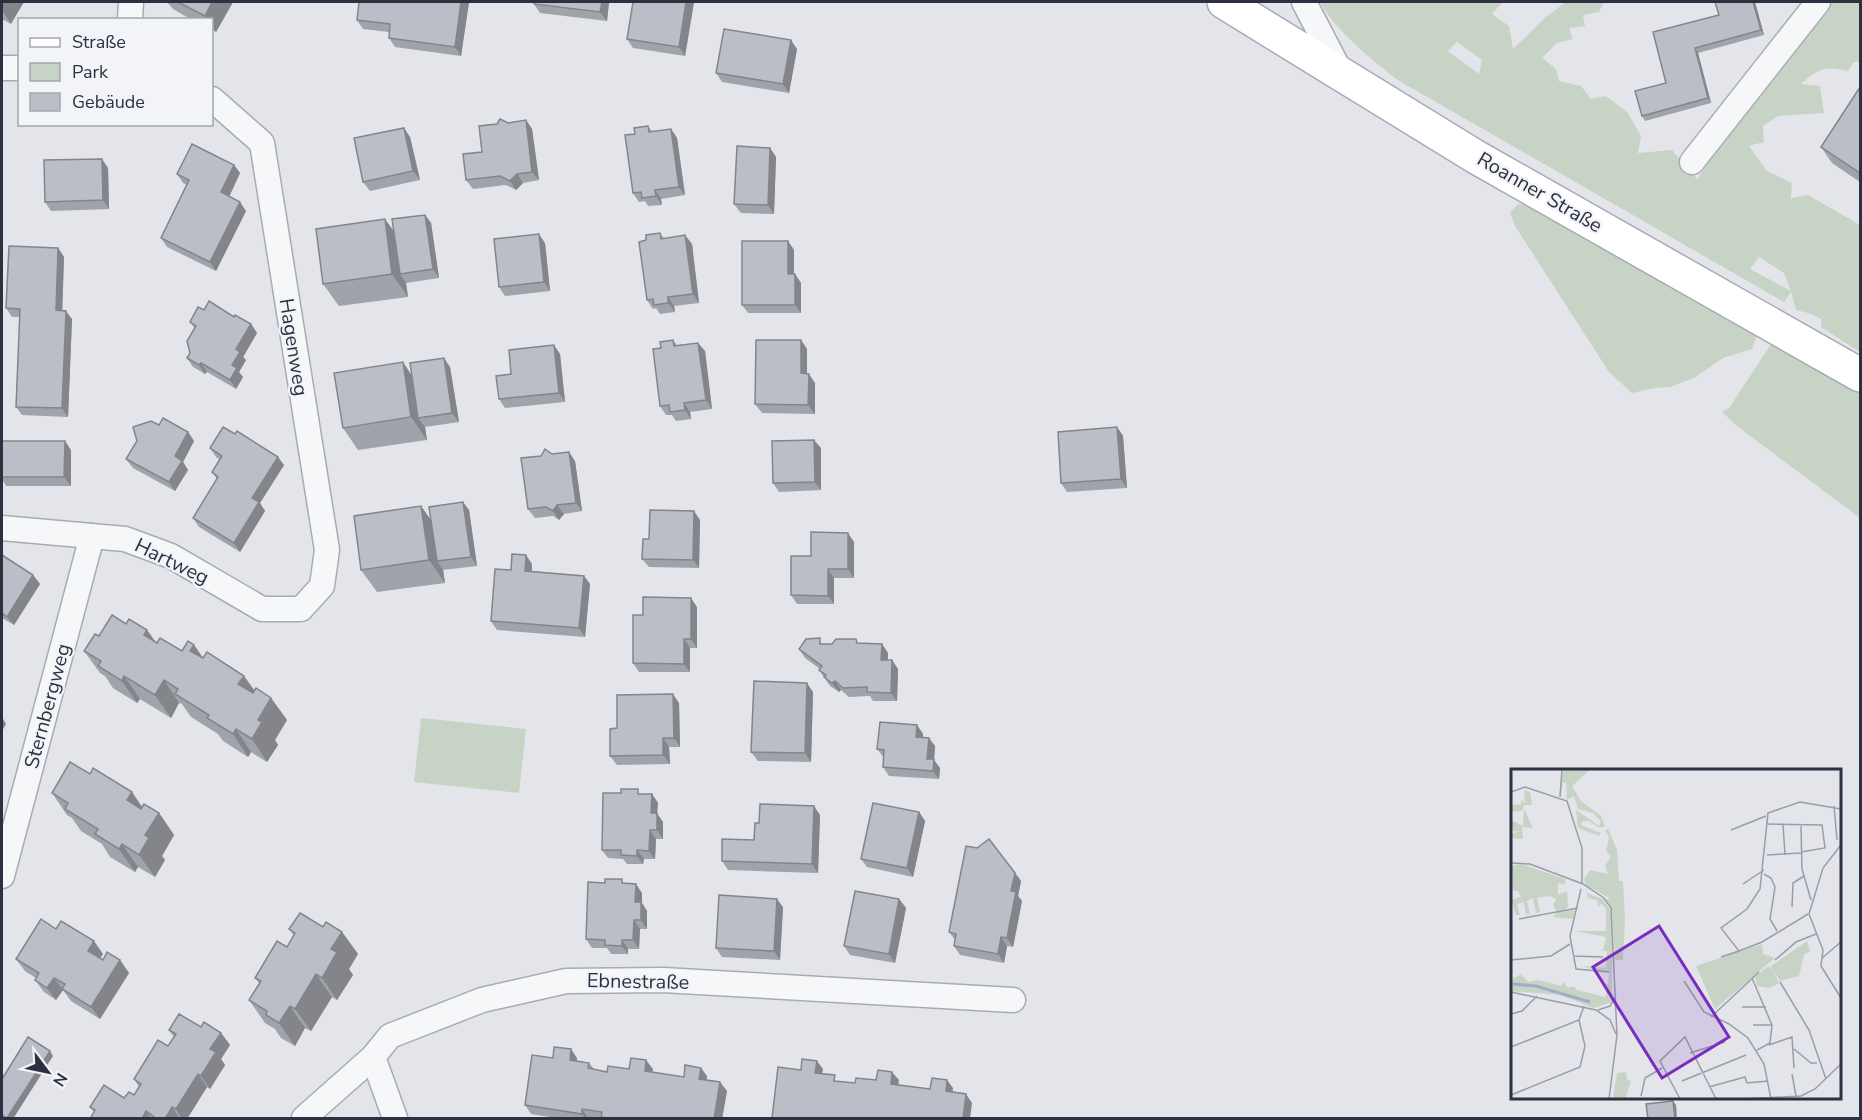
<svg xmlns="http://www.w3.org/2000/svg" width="1862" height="1120" viewBox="0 0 1862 1120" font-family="'Nunito Sans',sans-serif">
	<rect width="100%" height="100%" fill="#e3e5eb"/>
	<g fill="#c7d4c5" fill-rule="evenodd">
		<path d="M1320,2H1503L1492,14L1509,26L1513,49L1547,16L1566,2H1604L1599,12L1583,15L1585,26L1569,28L1573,39L1557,43L1542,58L1556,69L1559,81L1581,86L1591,99L1606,96L1628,113L1641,136L1638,153L1672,150L1697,179L1818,2H1860V62H1854L1848,71C1825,66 1819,68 1801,84L1820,86L1824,113L1778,116L1763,126L1764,142L1749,146L1767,171L1792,183L1791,198L1808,195L1860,225V352L1821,327V319L1812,314L1796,310L1791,292L1784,302L1396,79C1368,56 1338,33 1320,2ZM1457,42L1482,60L1479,74L1448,51ZM1759,257L1784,273L1791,291L1750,269Z"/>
		<polygon points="1518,204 1528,205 1757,336 1752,349 1723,358 1694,378 1670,387 1654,388 1632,393 1609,372 1515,226 1510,213"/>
		<polygon points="1781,329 1860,375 1860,518 1737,426 1722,412 1729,408"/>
		<polygon points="421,718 526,729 519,793 414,782"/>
	</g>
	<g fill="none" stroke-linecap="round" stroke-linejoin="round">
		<defs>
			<g id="street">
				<polyline points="1304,2 1341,73"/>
				<polyline points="130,20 131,2"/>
				<polyline points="2,68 20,68"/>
				<polyline points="1692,162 1818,2"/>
				<polyline points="2,528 125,539 171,556 262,609 301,609 322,586 327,550 262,143 212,99"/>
				<polyline points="2,876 92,536"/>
				<polyline points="373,1057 395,1118"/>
				<polyline points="304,1118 373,1057 390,1036 482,1000 566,981 663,980 1013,1000"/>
			</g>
			<polyline id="secondary" points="1224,2 1476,157 1860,375"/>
		</defs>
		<use href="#street" stroke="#a8abb5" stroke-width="27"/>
		<use href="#secondary" stroke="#a8abb5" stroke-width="36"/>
		<use href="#street" stroke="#f6f7f9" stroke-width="24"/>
		<use href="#secondary" stroke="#fff" stroke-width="33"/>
	</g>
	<g fill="#a1a3ab">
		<polygon points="2,2 11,24 2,19"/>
		<polygon points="167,2 233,2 216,32 212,30 212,20 192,20 173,9"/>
		<polygon points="469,2 461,56 395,47 389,38 389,32 363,29 357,20"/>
		<polygon points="609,2 607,21 540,13 534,4"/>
		<polygon points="694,2 685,56 633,48 627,39"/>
		<polygon points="1755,2 1764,35 1698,53 1711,103 1645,121 1642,116 1666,83 1719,15"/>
		<polygon points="797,49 789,93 722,82 716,73"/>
		<polygon points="1860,87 1860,182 1832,163 1821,147"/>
		<polygon points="526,120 532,129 539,180 523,183 516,190 506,185 473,189 466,180 508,123"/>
		<polygon points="648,126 652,131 671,129 677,138 685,195 661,199 662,205 648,206 645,201 639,202 633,193 635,134"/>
		<polygon points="410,137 420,180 370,191 363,182"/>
		<polygon points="770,148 776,157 774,214 741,213 734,204"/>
		<polygon points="234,165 240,173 229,197 246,211 216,271 167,247 161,238 187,185 183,183 177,174"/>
		<polygon points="108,168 109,209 51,211 45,202"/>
		<polygon points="425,215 431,223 439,278 406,283 408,297 339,306 323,284 394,232"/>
		<polygon points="660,233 664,238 692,244 699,303 674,306 675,312 660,314 656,308 653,309 647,300 646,240"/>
		<polygon points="788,241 794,250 794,274 795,274 801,283 801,313 748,313 742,305"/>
		<polygon points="545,243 550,291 505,296 499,287"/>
		<polygon points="58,248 64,257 62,310 72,319 68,417 22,415 16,407 20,317 12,317 6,308"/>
		<polygon points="204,310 234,317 251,324 257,333 243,357 246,360 239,372 243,377 236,389 207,372 205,374 193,367 187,358 190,353 195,329 190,322"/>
		<polygon points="673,340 677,345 698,343 705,351 712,409 690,412 691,419 676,421 672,415 666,415 660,406 661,348"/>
		<polygon points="801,340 807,349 807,374 815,383 815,414 762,413 755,404"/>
		<polygon points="560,354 565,402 505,408 499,399 511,374"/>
		<polygon points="450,367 459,422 425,427 427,440 358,450 343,428 412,376"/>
		<polygon points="159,425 188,432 194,441 183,462 188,470 175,491 133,468 126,459"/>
		<polygon points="1117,427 1123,436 1127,488 1067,492 1061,483"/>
		<polygon points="2,441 71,450 71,486 6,486 2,479"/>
		<polygon points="210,448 284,465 260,503 265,511 240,552 199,527 193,518 217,479 212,472 219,459 216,457"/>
		<polygon points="821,448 821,490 779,492 773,483"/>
		<polygon points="552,454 575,461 582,511 564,514 559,520 553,516 535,518 528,509"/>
		<polygon points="421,506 431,520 469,510 477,566 443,570 445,583 377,592 361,570"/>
		<polygon points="700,520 699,568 649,567 642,559 649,539"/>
		<polygon points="854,542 854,578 834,578 834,604 797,604 791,595 811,556"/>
		<polygon points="2,555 33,575 40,584 14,625 2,618"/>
		<polygon points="532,564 532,571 584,576 590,584 585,637 497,630 491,621 511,570"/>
		<polygon points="697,607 697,648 690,648 690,672 639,672 633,663"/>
		<polygon points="126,624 156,642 182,651 194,645 203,658 255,691 271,698 287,720 275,740 278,745 267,762 251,752 248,757 223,741 218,734 191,717 182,704 179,703 171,718 140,699 137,703 113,688 105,676 100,673 84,651 99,636"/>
		<polygon points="859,643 882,644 888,653 888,660 892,660 898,669 897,701 873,701 870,696 849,697 841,690 839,692 830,686 819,670 820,669 805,658 799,649 824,644"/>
		<polygon points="813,692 811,762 758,761 751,752"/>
		<polygon points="679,703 680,747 669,747 670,764 617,765 610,756 617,728"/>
		<polygon points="917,725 923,734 923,737 935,746 934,760 940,768 939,779 889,776 883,767 884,758 877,749"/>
		<polygon points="52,793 142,807 159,813 174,835 162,856 165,860 155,877 138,867 135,872 110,857 102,844 81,831 72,818 67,815"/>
		<polygon points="641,794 652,794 658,803 657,814 663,822 663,839 656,839 655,859 644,859 643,864 627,864 623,859 608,858 602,850"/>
		<polygon points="919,812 925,821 913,877 867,867 861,859"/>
		<polygon points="820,815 818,873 728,870 722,861 754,840"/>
		<polygon points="1015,873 1021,881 1018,896 1022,901 1013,947 1007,946 1004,963 960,955 954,946 955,940 949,932"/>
		<polygon points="625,883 642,893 642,903 647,911 647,929 640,929 639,949 628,949 628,954 611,954 607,948 592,948 586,939"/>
		<polygon points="899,899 906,908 895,963 850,955 844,946"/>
		<polygon points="783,907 780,960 722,957 716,948"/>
		<polygon points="323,927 342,932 358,954 349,969 353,975 337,1000 332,997 311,1031 305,1028 295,1046 281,1038 275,1029 265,1023 249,1000 259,983 255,978 287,947 294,936 289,929"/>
		<polygon points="56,929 103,954 100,958 103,960 120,960 129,973 100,1019 71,1001 63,990 56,1000 44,992 35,980 36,978 25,971 16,959"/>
		<polygon points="201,1027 221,1033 230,1045 221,1059 225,1065 210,1089 207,1087 187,1119 90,1119 94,1112 90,1107 134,1095 139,1087 134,1079 168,1046 174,1037 169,1030"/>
		<polygon points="553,1058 577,1058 577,1061 589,1063 594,1069 607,1072 629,1069 653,1069 652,1072 684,1077 707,1076 707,1080 727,1091 722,1119 562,1119 531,1114 525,1105"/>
	</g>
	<g fill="#83858b">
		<polygon points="3,2 24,2 11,24 2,10 2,5"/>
		<polygon points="212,2 233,2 216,32 212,26 212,20 207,20 205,16"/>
		<polygon points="461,2 469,2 461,56 455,47"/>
		<polygon points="602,2 609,2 607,21 600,12"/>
		<polygon points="686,2 694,2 685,56 679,47"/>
		<polygon points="1753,2 1755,2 1764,35 1761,30"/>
		<polygon points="791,40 797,49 789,93 783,84"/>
		<polygon points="1695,48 1698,53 1711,103 1708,98"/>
		<polygon points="526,120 532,129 539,180 532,172"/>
		<polygon points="404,128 410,137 420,180 413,171"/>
		<polygon points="671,129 677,138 685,195 679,187"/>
		<polygon points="770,148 776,157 774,214 768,205"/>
		<polygon points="102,159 108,168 109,209 103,200"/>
		<polygon points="234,165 240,173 227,201 221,192"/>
		<polygon points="517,174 523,183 516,190 510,181"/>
		<polygon points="655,190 661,199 662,205 656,196"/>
		<polygon points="240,202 246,211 216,271 210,262"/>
		<polygon points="425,215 431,223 439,278 433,269"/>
		<polygon points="385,219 401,241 400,274 406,283 408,297 392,274"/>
		<polygon points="539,234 545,243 550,291 544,282"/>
		<polygon points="685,235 692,244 699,303 693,294"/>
		<polygon points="788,241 794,250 794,283 788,274"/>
		<polygon points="58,248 64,257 62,319 56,310"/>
		<polygon points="795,274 801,283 801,313 795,305"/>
		<polygon points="668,297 674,306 675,312 668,303"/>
		<polygon points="66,311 72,319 68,417 62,408"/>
		<polygon points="251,324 257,333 243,357 246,360 239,372 243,377 236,389 230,380 232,365 236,349"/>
		<polygon points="801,340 807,349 807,382 801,373"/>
		<polygon points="698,343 705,351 712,409 706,400"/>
		<polygon points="554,345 560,354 565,402 559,393"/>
		<polygon points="444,358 450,367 459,422 452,413"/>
		<polygon points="403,362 418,385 418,418 425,427 427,440 411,417"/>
		<polygon points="201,363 207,372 205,374 199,365"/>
		<polygon points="809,374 815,383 815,414 808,405"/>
		<polygon points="684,403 690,412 691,419 685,410"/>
		<polygon points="1117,427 1123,436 1127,488 1121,479"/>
		<polygon points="188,432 194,441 183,462 188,470 175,491 169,482 175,456"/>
		<polygon points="814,440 821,448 821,490 815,482"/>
		<polygon points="65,441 71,450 71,486 64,477"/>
		<polygon points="569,452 575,461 582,511 576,503"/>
		<polygon points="278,457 284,465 260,503 265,511 240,552 234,543 252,498"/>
		<polygon points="463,502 469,510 477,566 471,557"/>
		<polygon points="557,505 564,514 559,520 553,511"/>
		<polygon points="421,506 437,529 437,561 443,570 445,583 429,560"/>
		<polygon points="694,511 700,520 699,568 693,560"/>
		<polygon points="848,533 854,542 854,578 848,569"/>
		<polygon points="526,555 532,564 531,580 525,571"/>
		<polygon points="828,569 834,578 834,604 828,596"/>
		<polygon points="33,575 40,584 14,625 7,617"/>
		<polygon points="584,576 590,584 585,637 579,628"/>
		<polygon points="691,598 697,607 697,648 691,639"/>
		<polygon points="147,630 163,652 144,635"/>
		<polygon points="684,639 690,648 690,672 684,664"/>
		<polygon points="882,644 888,653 887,669 881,660"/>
		<polygon points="194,645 210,668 190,651"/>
		<polygon points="892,660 898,669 897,701 891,693"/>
		<polygon points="124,676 140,699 137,703 122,681"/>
		<polygon points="244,676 260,698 238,684"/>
		<polygon points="164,680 179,703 171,718 155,695"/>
		<polygon points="835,681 841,690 839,692 832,683"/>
		<polygon points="807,683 813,692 811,762 805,753"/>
		<polygon points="673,694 679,703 680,747 674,738"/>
		<polygon points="271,698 287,720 275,740 278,745 267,762 252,739 258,720"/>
		<polygon points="2,717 6,724 2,731"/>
		<polygon points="917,725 923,734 923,746 916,737"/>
		<polygon points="236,729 251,752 248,757 233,734"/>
		<polygon points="663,738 669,747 670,764 663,755"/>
		<polygon points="929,738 935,746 934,760 940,768 939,779 933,771 927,759"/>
		<polygon points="132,792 147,814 127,800"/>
		<polygon points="652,794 658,803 657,813 663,822 663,839 657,830 651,813"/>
		<polygon points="814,806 820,815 818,873 812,864"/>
		<polygon points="919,812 925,821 913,877 907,868"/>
		<polygon points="159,813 174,835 162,856 165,860 155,877 139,855 145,835"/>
		<polygon points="650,830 656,839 655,859 649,851"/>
		<polygon points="122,844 138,867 135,872 119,849"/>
		<polygon points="637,850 644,859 643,864 637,856"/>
		<polygon points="1015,873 1021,881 1018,896 1022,901 1013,947 1007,938 1011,891"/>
		<polygon points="636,884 642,893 642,903 647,911 647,929 641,920 635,902"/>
		<polygon points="777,899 783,907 780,960 774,951"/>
		<polygon points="899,899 906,908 895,963 889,954"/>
		<polygon points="634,920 640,929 639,949 633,940"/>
		<polygon points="342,932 358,954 349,969 353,975 337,1000 322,978 331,949"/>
		<polygon points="1001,937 1007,946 1004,963 998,954"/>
		<polygon points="622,940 628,949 628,954 622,946"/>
		<polygon points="94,941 103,954 97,963 88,951"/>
		<polygon points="120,960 129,973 100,1019 91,1007"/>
		<polygon points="316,974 332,997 311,1031 295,1009"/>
		<polygon points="54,978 63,990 56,1000 47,988"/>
		<polygon points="290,1006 305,1028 295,1046 279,1023"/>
		<polygon points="221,1033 230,1045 221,1059 225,1065 210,1089 201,1076 210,1049"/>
		<polygon points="571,1049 577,1058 576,1069 570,1060"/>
		<polygon points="50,1051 53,1056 13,1119 7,1118"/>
		<polygon points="646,1060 653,1069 651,1079 645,1071"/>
		<polygon points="817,1061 823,1069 821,1081 815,1073"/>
		<polygon points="701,1068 707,1076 706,1088 699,1079"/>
		<polygon points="892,1072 899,1080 897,1093 891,1084"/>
		<polygon points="198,1074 207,1087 187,1119 182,1119 176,1109"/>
		<polygon points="947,1080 953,1088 952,1100 946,1091"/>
		<polygon points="720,1082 727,1091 722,1119 714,1119"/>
		<polygon points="966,1094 972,1103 970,1119 963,1119"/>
		<polygon points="1673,1101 1676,1105 1677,1119 1675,1119"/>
		<polygon points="172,1107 180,1119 165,1119"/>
		<polygon points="582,1109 588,1118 588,1119 585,1119 582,1114"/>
		<polygon points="146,1111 151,1119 142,1119"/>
	</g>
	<g fill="#bbbec7" stroke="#83858b" stroke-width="1.5">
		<polygon points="178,2 212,2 205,16"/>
		<polygon points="359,2 461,2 455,47 389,38 390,24 357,20"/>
		<polygon points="535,2 602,2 600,12 534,4"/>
		<polygon points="633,2 686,2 679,47 627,39"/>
		<polygon points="1715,2 1753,2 1761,30 1695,48 1708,98 1642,116 1635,91 1666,83 1653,32 1719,15"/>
		<polygon points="724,29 791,40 783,84 716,73"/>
		<polygon points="1860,87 1860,173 1821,147"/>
		<polygon points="500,119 508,123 526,120 532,172 517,174 510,181 500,176 466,180 463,154 482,152 479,126 497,124"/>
		<polygon points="648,126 649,132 671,129 679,187 655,190 656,196 642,198 641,192 633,193 625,135 635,134 634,128"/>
		<polygon points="404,128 413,171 363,182 354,138"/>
		<polygon points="192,144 234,165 221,192 240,202 210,262 161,238 189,180 177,174"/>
		<polygon points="737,146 770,148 768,205 734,204"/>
		<polygon points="102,159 103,200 45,202 44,160"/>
		<polygon points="425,215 433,269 400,274 392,219"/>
		<polygon points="385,219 392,274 323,284 316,229"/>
		<polygon points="660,233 661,239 685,235 693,294 668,297 668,303 654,305 653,299 647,300 639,242 646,240 646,235"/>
		<polygon points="539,234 544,282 499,287 494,239"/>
		<polygon points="742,241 788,241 788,274 795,274 795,305 742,305"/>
		<polygon points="9,246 58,248 56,310 66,311 62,408 16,407 20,309 6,308"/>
		<polygon points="209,301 234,317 235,315 251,324 236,349 240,352 232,365 237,368 230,380 201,363 199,365 187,358 190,353 187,341 196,326 190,322 198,307 204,310"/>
		<polygon points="673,340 674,346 698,343 706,400 684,403 685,410 670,412 669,405 660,406 653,349 661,348 660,342"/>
		<polygon points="756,340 801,340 801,373 809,374 808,405 755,404"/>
		<polygon points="554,345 559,393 499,399 496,376 511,374 509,350"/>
		<polygon points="444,358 452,413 418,418 410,363"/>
		<polygon points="403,362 411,417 343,428 334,373"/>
		<polygon points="163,418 188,432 175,456 182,461 169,482 126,459 137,441 133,427 151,421 159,425"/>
		<polygon points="223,427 235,434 237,431 278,457 252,498 259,502 234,543 193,518 218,477 212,472 222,456 210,448"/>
		<polygon points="1117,427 1121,479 1061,483 1058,432"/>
		<polygon points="814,440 815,482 773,483 772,441"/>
		<polygon points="2,441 65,441 64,477 2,477"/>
		<polygon points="545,449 552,454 569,452 576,503 557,505 553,511 546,507 528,509 521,458 541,456"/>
		<polygon points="463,502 471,557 437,561 429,507"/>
		<polygon points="421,506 429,560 361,570 354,516"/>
		<polygon points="650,510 694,511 693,560 642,559 643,539 649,539"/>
		<polygon points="811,532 848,533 848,569 828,569 828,596 791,595 791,556 811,556"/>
		<polygon points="512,554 526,555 525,571 584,576 579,628 491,621 495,569 511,570"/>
		<polygon points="2,555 33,575 7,617 2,613"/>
		<polygon points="643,597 691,598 691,639 684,639 684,664 633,663 633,615 643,615"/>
		<polygon points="112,615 126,624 129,619 147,630 144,635 157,643 160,638 182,651 188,641 194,645 190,651 203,658 207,652 244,676 238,684 253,693 256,688 271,698 258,720 262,722 252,739 236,729 233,734 207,718 209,715 175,694 178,689 164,680 155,695 124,676 122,681 98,666 101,661 84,651 95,634 99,636"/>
		<polygon points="820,638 820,644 832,644 836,639 856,639 857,643 882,644 881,660 892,660 891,693 867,692 867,687 843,688 835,681 832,683 824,677 826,675 819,670 822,666 799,649 806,639"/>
		<polygon points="754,681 807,683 805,753 751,752"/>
		<polygon points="673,694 674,738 663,738 663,755 610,756 610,729 617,728 617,695"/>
		<polygon points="880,722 917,725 916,737 929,738 927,759 934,759 933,771 883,767 884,750 877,749"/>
		<polygon points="70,762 90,774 93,768 132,792 127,800 141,809 144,804 159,813 145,835 149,838 139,855 122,844 119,849 95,834 98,829 65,809 68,803 52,793"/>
		<polygon points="621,789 638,789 638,794 652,794 651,813 657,813 657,830 650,830 649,851 637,850 637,856 621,855 621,850 602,850 603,793 621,793"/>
		<polygon points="873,803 919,812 907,868 861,859"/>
		<polygon points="760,804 814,806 812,864 722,861 722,839 754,840 755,823 759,823"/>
		<polygon points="989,839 1015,873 1011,891 1016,892 1010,922 1007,938 1001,937 998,954 954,946 956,934 949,932 966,846 977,848"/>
		<polygon points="605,879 622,879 622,883 636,884 635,902 641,902 641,920 634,920 633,940 622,940 622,946 605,945 605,940 586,939 588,882 605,883"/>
		<polygon points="855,891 899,899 889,954 844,946"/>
		<polygon points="719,895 777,899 774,951 716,948"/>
		<polygon points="300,913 323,927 326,922 342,932 331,949 337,952 322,978 316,974 295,1009 290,1006 279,1023 266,1015 267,1011 249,1000 261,981 255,978 277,941 287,947 295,933 289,929"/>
		<polygon points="41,919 56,929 61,921 94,941 88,951 103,960 107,952 120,960 91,1007 62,989 65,984 54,978 47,988 35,980 39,973 16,959"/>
		<polygon points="179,1014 201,1027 204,1022 221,1033 210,1049 216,1052 201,1076 198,1074 176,1109 172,1107 165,1119 157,1119 146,1111 142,1119 90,1119 95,1110 90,1107 104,1085 124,1098 129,1092 134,1095 141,1084 134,1079 158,1040 168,1046 176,1034 169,1030"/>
		<polygon points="28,1037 50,1051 7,1118 2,1115 2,1079"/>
		<polygon points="554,1047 571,1049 570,1060 589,1063 588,1068 607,1072 608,1066 629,1069 631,1058 646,1060 645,1071 684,1077 685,1065 701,1068 699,1079 720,1082 714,1119 615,1119 601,1117 602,1112 582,1109 582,1114 525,1105 532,1055 553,1058"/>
		<polygon points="802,1059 817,1061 815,1073 835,1075 834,1081 855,1083 856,1078 876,1080 878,1070 892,1072 891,1084 930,1089 932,1078 947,1080 946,1091 966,1094 963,1119 772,1118 778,1067 801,1070"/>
		<polygon points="1673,1101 1675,1119 1648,1119 1646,1104"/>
	</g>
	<g text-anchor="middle" stroke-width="4.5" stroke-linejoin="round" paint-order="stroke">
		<g font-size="20" fill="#2c3142" stroke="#f3f4f8">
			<text transform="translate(1540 192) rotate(30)" y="7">Roanner Straße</text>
			<text transform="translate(294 347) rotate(81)" y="7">Hagenweg</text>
			<text transform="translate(172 561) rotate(26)" y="7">Hartweg</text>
			<text transform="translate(47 706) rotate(-75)" y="7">Sternbergweg</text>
			<text transform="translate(638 981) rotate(1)" y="7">Ebnestraße</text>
		</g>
	</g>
	<g transform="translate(1511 769)">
		<rect width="330" height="330" fill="#e3e5eb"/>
		<path d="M52,0H80L61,17L70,32L90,47L94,58H87L78,52H71L70,56L90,64L88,67L67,59L65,41L88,57L90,53L82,44L67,40L63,27L56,31L55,14H52L50,25ZM13,21L19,23L21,36H13L11,42L0,43V36L10,35L11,31L14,34ZM13,39L22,59L11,58L12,70L0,69V65L9,62H2L0,51L12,57ZM97,60L106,81L108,112H112L114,150L112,191H104L101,146V233L83,239L49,226L0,222V211L10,205L17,213L28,211L50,217L52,213L57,219L63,217L66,221L94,228L97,217L90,214L97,215L98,204L69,197L95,199L96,182H92L95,168L65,162H95V139L90,135L87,138L86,131L77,129L75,124L92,130L101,144L95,131L98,129L75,116L73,110L79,101L97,105L94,97L100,87L95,82L98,68L94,61ZM10,95L54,110V115L47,114V126L56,122L57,138L51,143L64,141L62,150L42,148L46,144L42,136L45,130L39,127L26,129L29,143L25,144L22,129L16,132L19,145L15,146L13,133L6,135L9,146H5L0,131L10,128L7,122L0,121V97ZM296,172L299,182L293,186L288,207L269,212L262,201L268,214L259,219L246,217L244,208L257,197L261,200L260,197ZM251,175L252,185L264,189L204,240L185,197ZM115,303L116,311L120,312L114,330H102L106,304Z" fill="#c7d4c5"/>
		<path fill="none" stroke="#a0aec9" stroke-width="3" d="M2,215L25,217L79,233"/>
		<path fill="none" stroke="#9a9da7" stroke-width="1.5" d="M0,23L14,18L56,32L71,79V115M49,28L51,0M323,37L326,71M255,55L311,56L314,79L290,83M272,55L274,86M290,57L291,100L300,131M220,61L255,47M330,76L312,99L298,145L312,181L310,197L330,229M256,86L290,84M0,94L19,95L72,115L93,129L100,139L106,266L98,330M253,105L260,109L264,118L259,150L266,162M232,115L253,101M70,120L59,167L65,200L98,203M281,138L282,114L293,107M8,150L67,139M228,182L251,173L297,145M62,187L92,188M210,188L228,182L210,159L236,140L249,120L257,44L289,33L330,40M311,189L330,173M0,191L40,187L59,175M264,191L285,173L305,165M241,209L261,256L259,274L246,281M173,212L193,243L218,255L237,269L253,295L260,330M269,213L298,261L315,310M0,223L85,241L99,251L105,265M231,238H255M87,241L99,237L105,228M0,245L11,242L26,227M200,248L248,203M242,256H261M258,276L281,268L283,299M0,278L68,251L73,237M283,280L300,294H306M179,284L214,273M281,305L285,327M171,312L235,286M198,318L234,308L236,314L257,312M0,326L69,298L74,277L68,251M130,327L134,309L151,299M169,330L149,292L174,268L205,330M229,330L290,327L304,320L330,295"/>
		<path fill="#7b2cbf" fill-opacity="0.15" stroke="#7b2cbf" stroke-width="3" d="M148,157L218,268L151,309L82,198Z"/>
		<rect width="330" height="330" fill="none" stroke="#2c3142" stroke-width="3"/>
	</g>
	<rect width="1862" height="1120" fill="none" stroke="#2c3142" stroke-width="6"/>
	<rect x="18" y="18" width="195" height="108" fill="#f3f4f8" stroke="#a3a6af" stroke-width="1.5"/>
	<rect x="30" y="38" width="30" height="9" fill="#ffffff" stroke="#a3a6af" stroke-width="1.5"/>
	<text x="72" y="48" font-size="18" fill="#2c3142">Straße</text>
	<rect x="30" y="63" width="30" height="18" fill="#c7d4c5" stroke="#a3a6af" stroke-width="1.5"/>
	<text x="72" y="78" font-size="18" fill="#2c3142">Park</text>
	<rect x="30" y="93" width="30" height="18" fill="#bbbec7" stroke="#a3a6af" stroke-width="1.5"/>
	<text x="72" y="108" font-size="18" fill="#2c3142">Gebäude</text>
	<g transform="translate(48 1072) rotate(122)" stroke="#f3f4f8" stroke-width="4.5" paint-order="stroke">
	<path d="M0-4.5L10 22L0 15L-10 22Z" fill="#2c3142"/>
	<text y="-9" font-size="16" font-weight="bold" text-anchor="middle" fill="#2c3142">N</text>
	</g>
</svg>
